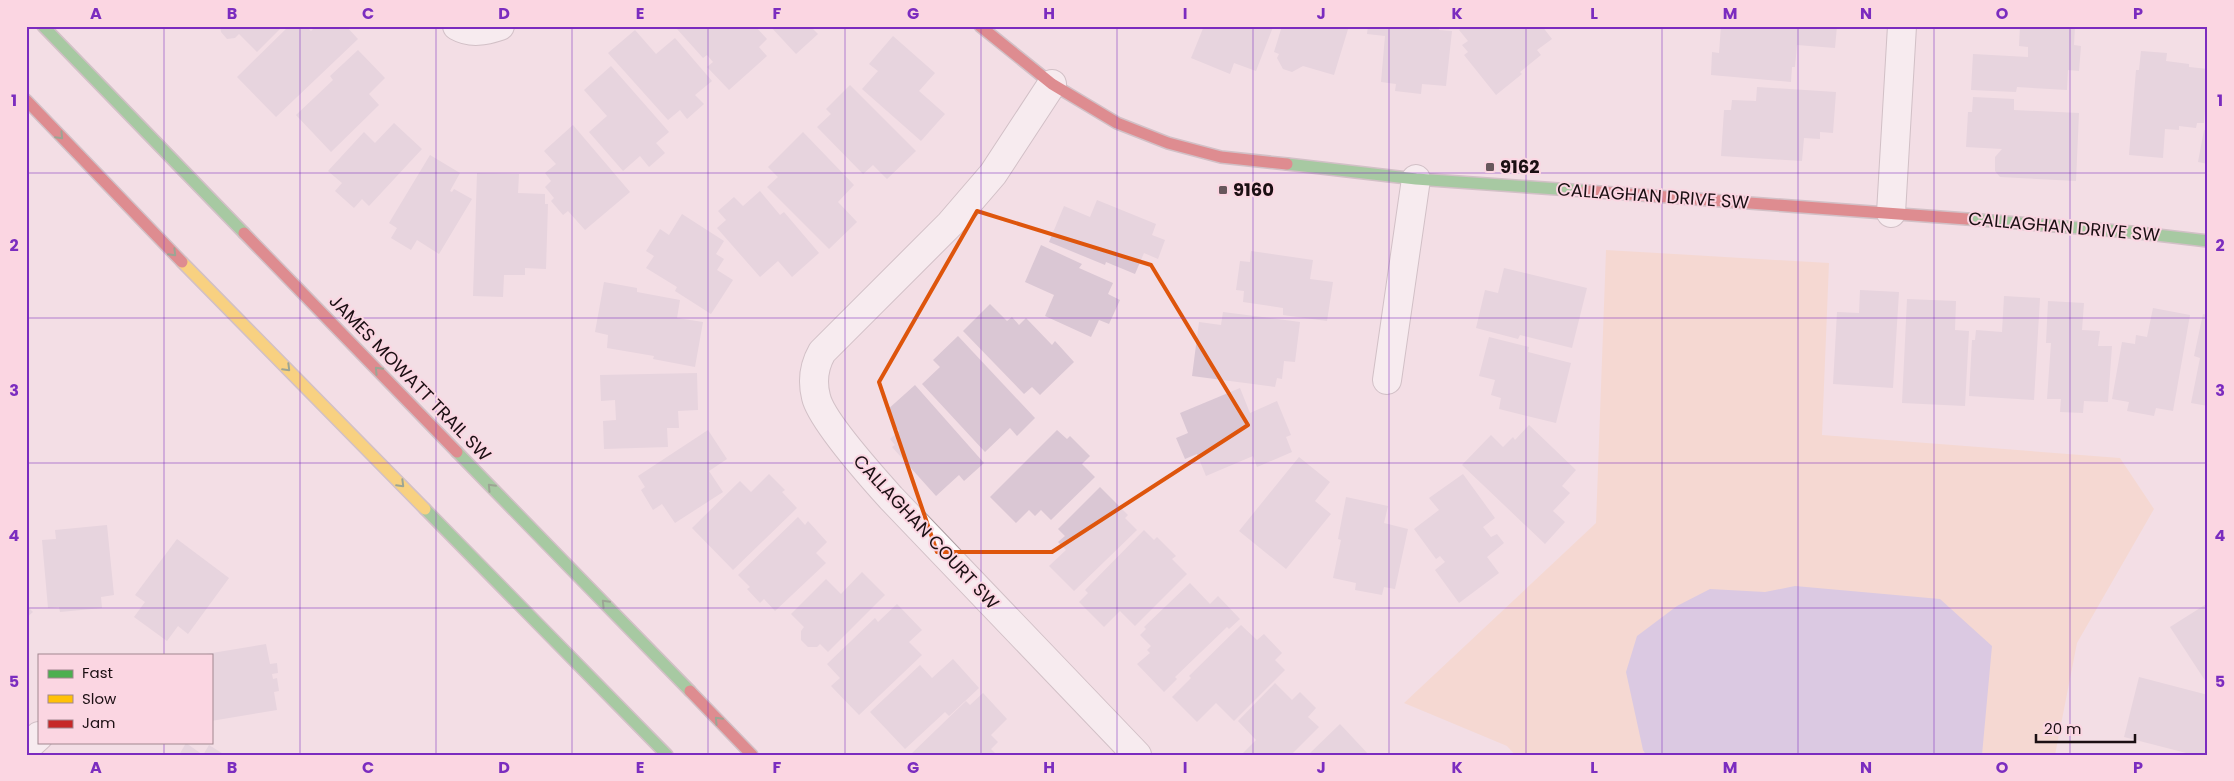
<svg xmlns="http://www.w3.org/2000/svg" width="2234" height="781" viewBox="0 0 2234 781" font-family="Poppins,sans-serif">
	<rect width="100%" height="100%" fill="#f3dee5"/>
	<polygon fill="#f8d1bb" points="1606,250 1829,263 1822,435 2120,458 2154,509 2077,643 2055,755 1515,755 1507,746 1404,703 1596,523"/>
	<polygon fill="#beb0dd" points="1795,586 1940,599 1992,646 1982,755 1646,755 1643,750 1626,672 1637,636 1677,606 1710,589 1765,592"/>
	<g fill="#dac7d4">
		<polygon points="220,26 283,26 257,52 239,34 235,38 227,39 221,32"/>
		<polygon points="289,26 306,26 311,31 316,26 346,26 358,39 276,117 237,77"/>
		<polygon points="680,26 755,26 767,39 759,47 767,56 729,90 707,67 713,62 707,55 703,58 677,29"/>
		<polygon points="770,26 810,26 818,34 796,54"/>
		<polygon points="1204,26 1271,26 1273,27 1256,71 1234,63 1230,74 1191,58"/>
		<polygon points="1282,26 1349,26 1334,75 1303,66 1292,72 1283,69 1277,58 1279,54 1274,52"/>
		<polygon points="1368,26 1439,26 1439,30 1452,31 1446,86 1422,84 1421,94 1395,91 1396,84 1381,82 1385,36 1367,34"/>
		<polygon points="1464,26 1542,26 1552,39 1537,50 1541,55 1520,72 1522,74 1496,95 1464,55 1468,52 1462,45 1468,41 1459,30"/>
		<polygon points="1721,26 1837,26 1835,48 1797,45 1795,67 1792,67 1791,82 1711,75 1712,52 1719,53"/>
		<polygon points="2020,26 2075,26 2074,45 2081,46 2079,71 2068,70 2067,90 2017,87 2016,92 1971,90 1973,54 2028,57 2028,47 2019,46"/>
		<polygon points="635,30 656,54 675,38 712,81 695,95 704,104 687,119 680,110 668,120 608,53"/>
		<polygon points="893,36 935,73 919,91 945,114 921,141 862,89 878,71 869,64"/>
		<polygon points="358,50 385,78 369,94 379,105 331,152 296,115 333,80 330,76"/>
		<polygon points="2141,51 2167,53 2166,61 2189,64 2189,67 2208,69 2204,123 2197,123 2196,128 2179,126 2179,130 2165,129 2163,158 2129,155 2136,70 2139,70"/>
		<polygon points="611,66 669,132 656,143 665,153 649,167 640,156 623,171 589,132 607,116 584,90"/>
		<polygon points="850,85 916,151 887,179 873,165 863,174 817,127 831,114 826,109"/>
		<polygon points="1757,87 1836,92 1833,133 1820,132 1820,139 1804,138 1802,161 1721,156 1724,110 1731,110 1732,100 1756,101"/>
		<polygon points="1973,97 2014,99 2014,110 2079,113 2076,181 2000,177 1995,171 1995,157 2002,149 1966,147 1968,112 1972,112"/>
		<polygon points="394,123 422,149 369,206 362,199 354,208 335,191 342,183 328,171 364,132 375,143"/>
		<polygon points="573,125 630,192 585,230 568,211 563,215 551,201 554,198 545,187 551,181 545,173 556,164 544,151"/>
		<polygon points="2204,130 2208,131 2208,164 2198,162"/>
		<polygon points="803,132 854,185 838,202 857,222 829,249 767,187 778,177 768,167"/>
		<polygon points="430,155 460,173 450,191 452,192 454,189 472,199 439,254 417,240 411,250 391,238 397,228 389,223"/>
		<polygon points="477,173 519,174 518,193 545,194 545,204 548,204 546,269 525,268 525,275 504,275 503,297 473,296"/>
		<polygon points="760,191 780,215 784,212 819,253 792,277 778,261 760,277 717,228 726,220 718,211 734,197 743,206"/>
		<polygon points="1097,200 1156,224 1152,235 1165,240 1158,259 1144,253 1135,274 1106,262 1105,265 1049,242 1064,206 1090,217"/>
		<polygon points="682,214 724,241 716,254 724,259 717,270 733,280 711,314 675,291 677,287 646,268 654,256 646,251 660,229 669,235"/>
		<polygon points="1041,245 1082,264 1079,268 1113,283 1108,294 1120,300 1109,324 1099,320 1091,337 1045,316 1054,295 1025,282"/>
		<polygon points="1251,251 1313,260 1310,279 1333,282 1327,321 1283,315 1283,308 1243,302 1244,291 1236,290 1240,261 1250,262"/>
		<polygon points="1504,268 1587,288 1572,348 1520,335 1518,339 1476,328 1485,290 1498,293"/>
		<polygon points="604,282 637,288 637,292 680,300 677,318 703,322 695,367 653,359 654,356 607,348 608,335 595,332"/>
		<polygon points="1860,290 1899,292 1893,388 1833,384 1837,312 1859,313"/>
		<polygon points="2004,296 2040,298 2034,400 1969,396 1972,340 1975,340 1976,330 2002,332"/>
		<polygon points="1907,299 1956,301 1955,330 1969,331 1965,406 1902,403"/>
		<polygon points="2048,301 2084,303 2082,330 2100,331 2098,346 2112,346 2108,402 2084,401 2083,413 2060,412 2061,399 2047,399 2051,343 2046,343"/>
		<polygon points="990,304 1007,321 1012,317 1019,325 1026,318 1052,345 1055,341 1074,362 1040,395 1032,387 1024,394 963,331"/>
		<polygon points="2153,308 2190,315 2173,411 2156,408 2154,416 2127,411 2129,402 2112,399 2122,342 2135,344 2136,335 2147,337"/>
		<polygon points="1223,312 1300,322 1295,362 1284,361 1282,379 1277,378 1275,387 1192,376 1199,322 1221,325"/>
		<polygon points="2203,314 2208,315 2208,406 2191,403 2200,358 2194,356"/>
		<polygon points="958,336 1035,418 1017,436 1010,428 985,452 922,384 940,367 933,360"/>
		<polygon points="1489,337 1529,347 1528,352 1571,363 1556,423 1499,409 1501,398 1491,395 1495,380 1479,376"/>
		<polygon points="697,373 698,410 678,411 679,428 667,428 668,447 604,449 603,421 616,420 615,400 601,401 600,375"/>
		<polygon points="915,385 984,463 964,481 959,475 936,496 892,447 895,445 890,439 899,431 891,421 893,419 886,411"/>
		<polygon points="1240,388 1250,413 1277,401 1291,435 1286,437 1292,452 1257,467 1253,456 1206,476 1197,454 1185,459 1176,438 1188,433 1180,413"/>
		<polygon points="1529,425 1576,470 1562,486 1570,493 1553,511 1565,522 1545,544 1462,465 1491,435 1503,447 1513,437 1515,440"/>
		<polygon points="708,430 727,459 709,471 723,492 675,523 662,504 653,510 641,490 645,487 638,476"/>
		<polygon points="1057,430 1067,439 1070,436 1090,456 1082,464 1095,477 1051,520 1041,510 1035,516 1029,510 1016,523 990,497"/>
		<polygon points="1299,457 1330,482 1315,501 1331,514 1286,569 1239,531"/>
		<polygon points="769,474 785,490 782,492 797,508 733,570 692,528 740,481 751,492"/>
		<polygon points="1463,474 1495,518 1483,527 1491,537 1497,534 1504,543 1487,557 1499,573 1459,603 1435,570 1445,562 1440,556 1436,559 1414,529 1439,510 1429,498"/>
		<polygon points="1100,487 1128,515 1125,518 1137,530 1074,591 1049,566 1066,550 1058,542 1065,536 1058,529"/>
		<polygon points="1346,497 1388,506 1384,523 1408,529 1395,589 1384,587 1382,595 1355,590 1356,583 1333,578 1341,540 1338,539"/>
		<polygon points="798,517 805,525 808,521 827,542 816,553 826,563 775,611 764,599 760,603 747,589 750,587 738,575"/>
		<polygon points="107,525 114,595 101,597 102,608 60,612 59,607 48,608 42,540 56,539 55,530"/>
		<polygon points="1144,530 1154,540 1157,537 1176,556 1172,559 1187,574 1135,626 1120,611 1104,627 1079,602 1088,593 1085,590"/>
		<polygon points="177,539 229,578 188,634 178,626 167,641 134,617 145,602 135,595"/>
		<polygon points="862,572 885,595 828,652 820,644 817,647 808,647 801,640 801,631 804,627 791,614 826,579 841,594"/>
		<polygon points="1190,583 1210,604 1218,596 1240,619 1229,629 1227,627 1175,677 1177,679 1164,692 1137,664 1150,653 1147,650 1151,646 1140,635 1146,629 1144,627"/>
		<polygon points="2208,603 2208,685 2170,627"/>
		<polygon points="897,604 922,630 909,642 922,655 859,715 831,686 840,678 827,664 875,618 878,622"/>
		<polygon points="26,605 33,612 26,618"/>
		<polygon points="1241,625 1257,640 1264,634 1282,653 1275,660 1285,670 1234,721 1216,703 1197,722 1172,697 1191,678 1189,676"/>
		<polygon points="266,644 270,664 277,663 278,673 272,674 273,679 277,678 279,691 274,692 277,710 211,721 211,655 206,654"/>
		<polygon points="953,659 979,688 949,716 945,712 905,749 870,712 920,665 932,678"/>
		<polygon points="2139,677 2208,695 2208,755 2194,755 2124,737"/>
		<polygon points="1275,683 1292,700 1300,692 1316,708 1308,717 1319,727 1291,755 1241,755 1256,740 1238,721"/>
		<polygon points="983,693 1007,719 991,735 998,742 991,749 997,755 910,755 966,701 970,705"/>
		<polygon points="1340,724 1369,755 1308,755"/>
		<polygon points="186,743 203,755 209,745 225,755 179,755"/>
	</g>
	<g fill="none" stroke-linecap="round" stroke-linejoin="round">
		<defs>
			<g id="street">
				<path d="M457,26C471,34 485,31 500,26"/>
				<path d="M1052,84L993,174L950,224L822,352C814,366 812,381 816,397C821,420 873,478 891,498L1137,755"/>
				<polyline points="1891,213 1902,26"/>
				<polyline points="1387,380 1416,179"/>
				<polyline points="26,748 39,736"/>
			</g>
			<g id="fast">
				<polyline points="43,26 244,233"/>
				<polyline points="1287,164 1416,179 1586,191"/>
				<polyline points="1967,219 2131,232 2208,241"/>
				<polyline points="457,452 690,691"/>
				<polyline points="425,509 667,755"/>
			</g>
			<polyline id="slow" points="182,262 425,509"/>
			<g id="jam">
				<polyline points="980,26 1052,84 1117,123 1168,143 1221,157 1287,164"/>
				<polyline points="26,100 182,262"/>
				<polyline points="1586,191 1967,219"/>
				<polyline points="244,233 457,452"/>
				<polyline points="690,691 752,755"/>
			</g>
		</defs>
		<use href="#street" stroke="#aa9ba0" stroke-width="30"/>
		<use href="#fast" stroke="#aa9ba0" stroke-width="14"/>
		<use href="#slow" stroke="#aa9ba0" stroke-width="14"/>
		<use href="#jam" stroke="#aa9ba0" stroke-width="14"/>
		<use href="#street" stroke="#fdfafb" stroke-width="28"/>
		<use href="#fast" stroke="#4caf50" stroke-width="11"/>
		<use href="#slow" stroke="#ffc107" stroke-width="11"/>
		<use href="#jam" stroke="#c62828" stroke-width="11"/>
	</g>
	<defs><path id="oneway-chevron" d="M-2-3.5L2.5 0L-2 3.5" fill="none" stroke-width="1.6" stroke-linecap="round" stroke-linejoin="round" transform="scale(1.25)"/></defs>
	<g stroke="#345f32">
		<use href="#oneway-chevron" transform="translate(60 136) rotate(46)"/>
		<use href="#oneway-chevron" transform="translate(173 253) rotate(45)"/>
		<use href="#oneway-chevron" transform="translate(287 368) rotate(45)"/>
		<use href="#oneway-chevron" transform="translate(378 370) rotate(-134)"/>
		<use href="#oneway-chevron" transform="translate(401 484) rotate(45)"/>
		<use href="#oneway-chevron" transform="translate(491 487) rotate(-134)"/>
		<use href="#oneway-chevron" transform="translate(605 603) rotate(-134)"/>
		<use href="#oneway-chevron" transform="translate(718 720) rotate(-134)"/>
	</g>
	<path d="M0 0H2234V781H0ZM977,211L1151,265L1248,425L1052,552H937L879,382Z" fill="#f3dee5" fill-opacity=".55" fill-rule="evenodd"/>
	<path fill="none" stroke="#de550c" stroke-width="4" stroke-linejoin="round" d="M977,211L1151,265L1248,425L1052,552H937L879,382Z"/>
	<path fill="none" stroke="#7b2cbf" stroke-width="1" stroke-opacity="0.55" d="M164,26V655M300,26V755M436,26V755M572,26V755M708,26V755M845,26V755M981,26V755M1117,26V755M1253,26V755M1389,26V755M1526,26V755M1662,26V755M1798,26V755M1934,26V755M2070,26V755M26,173H2208M26,318H2208M26,463H2208M26,608H2208M164,742V755"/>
	<g fill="#67575c" stroke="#fbd6e2" stroke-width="2">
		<rect x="1485" y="162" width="10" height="10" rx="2.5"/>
		<rect x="1218" y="185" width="10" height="10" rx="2.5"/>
	</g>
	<g text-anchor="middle" stroke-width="4" stroke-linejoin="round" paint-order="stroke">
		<g font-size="18" font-weight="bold" fill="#1b0f13" stroke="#fbd6e2" text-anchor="start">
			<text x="1500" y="173">9162</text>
			<text x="1233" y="196">9160</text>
		</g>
		<g font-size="18" fill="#1b0f13" stroke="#fbd6e2">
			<text transform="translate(1653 196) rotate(4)" y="6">CALLAGHAN DRIVE SW</text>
			<text transform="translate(2064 227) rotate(5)" y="6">CALLAGHAN DRIVE SW</text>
			<text transform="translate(410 378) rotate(46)" y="6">JAMES MOWATT TRAIL SW</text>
			<text transform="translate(926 532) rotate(47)" y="6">CALLAGHAN COURT SW</text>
		</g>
	</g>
	<rect width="2234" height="781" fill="none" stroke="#fbd6e2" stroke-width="55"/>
	<rect x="38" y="654" width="175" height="90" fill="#fbd6e2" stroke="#a1868f"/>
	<rect x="48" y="670" width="25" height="8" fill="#4caf50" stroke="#a1868f"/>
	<text x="82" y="678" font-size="15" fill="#1b0f13">Fast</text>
	<rect x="48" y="695" width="25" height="8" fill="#ffc107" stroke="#a1868f"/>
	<text x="82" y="704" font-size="15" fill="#1b0f13">Slow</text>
	<rect x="48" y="720" width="25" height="8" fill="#c62828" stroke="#a1868f"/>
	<text x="82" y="728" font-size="15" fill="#1b0f13">Jam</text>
	<path d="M2036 734v8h99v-8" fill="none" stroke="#1b0f13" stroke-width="2.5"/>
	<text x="2044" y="734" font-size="15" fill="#1b0f13" stroke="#fbd6e2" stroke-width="4" paint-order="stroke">20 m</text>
	<rect x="28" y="28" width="2178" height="726" fill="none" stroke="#7b2cbf" stroke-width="2"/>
	<g font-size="16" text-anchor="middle" font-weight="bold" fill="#7b2cbf">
		<text x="96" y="19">A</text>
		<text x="232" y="19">B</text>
		<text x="368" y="19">C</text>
		<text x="504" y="19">D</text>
		<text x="640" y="19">E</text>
		<text x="777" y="19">F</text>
		<text x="913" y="19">G</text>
		<text x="1049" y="19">H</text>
		<text x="1185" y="19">I</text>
		<text x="1321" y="19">J</text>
		<text x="1457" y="19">K</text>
		<text x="1594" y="19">L</text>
		<text x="1730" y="19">M</text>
		<text x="1866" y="19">N</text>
		<text x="2002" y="19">O</text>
		<text x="2138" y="19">P</text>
		<text x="14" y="106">1</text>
		<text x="2220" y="106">1</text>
		<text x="14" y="251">2</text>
		<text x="2220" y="251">2</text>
		<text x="14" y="396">3</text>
		<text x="2220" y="396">3</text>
		<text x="14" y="541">4</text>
		<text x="2220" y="541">4</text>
		<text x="14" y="687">5</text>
		<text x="2220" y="687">5</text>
		<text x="96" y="773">A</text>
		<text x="232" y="773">B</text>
		<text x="368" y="773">C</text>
		<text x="504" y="773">D</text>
		<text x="640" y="773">E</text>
		<text x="777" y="773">F</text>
		<text x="913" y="773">G</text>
		<text x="1049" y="773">H</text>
		<text x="1185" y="773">I</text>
		<text x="1321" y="773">J</text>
		<text x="1457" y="773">K</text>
		<text x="1594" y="773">L</text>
		<text x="1730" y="773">M</text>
		<text x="1866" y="773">N</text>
		<text x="2002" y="773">O</text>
		<text x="2138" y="773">P</text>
	</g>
</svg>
